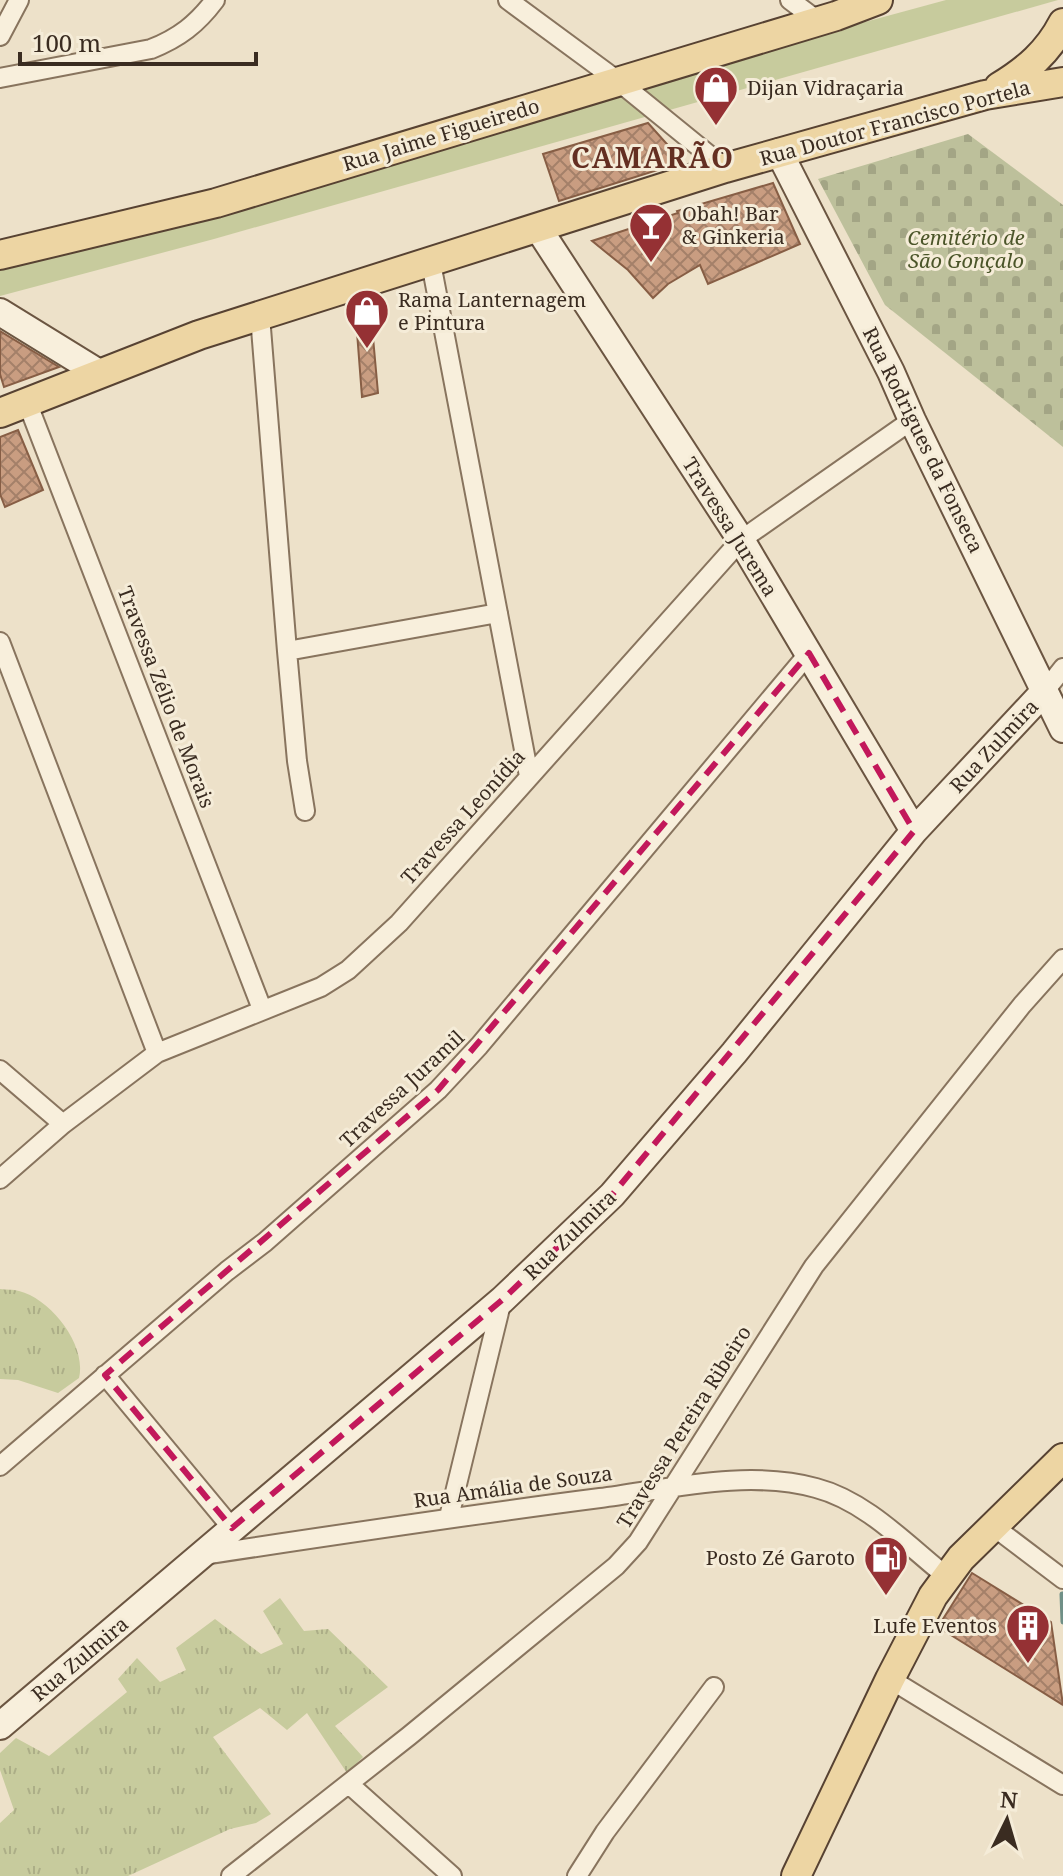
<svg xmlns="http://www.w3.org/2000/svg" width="1063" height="1876" font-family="'Noto Serif',serif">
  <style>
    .grass { fill: url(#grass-tufts) }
    .cemetery { fill: url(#cemetery-stones) }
    .park { fill: #c7cb9d }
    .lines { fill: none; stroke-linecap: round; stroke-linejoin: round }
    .stream { stroke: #709087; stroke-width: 5 }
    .building { fill: url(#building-cross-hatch); stroke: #875e45; stroke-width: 2 }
    .street-casing { stroke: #88745e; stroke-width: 22 }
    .secondary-casing { stroke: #6b5541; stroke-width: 30 }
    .primary-casing { stroke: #574232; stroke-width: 32 }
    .street { stroke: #f8efdc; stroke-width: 18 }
    .secondary { stroke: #f8efdc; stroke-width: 26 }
    .primary { stroke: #edd5a3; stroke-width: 28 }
    .marked { fill: none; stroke: #c2185b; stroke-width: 6; stroke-dasharray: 16 10; stroke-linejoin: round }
    .labels { text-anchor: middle; stroke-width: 6; stroke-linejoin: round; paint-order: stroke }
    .poi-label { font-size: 20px; fill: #3a2c21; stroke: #f5ecd8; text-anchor: start }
    .street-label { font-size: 20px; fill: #3a2c21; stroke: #f5ecd8 }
    .park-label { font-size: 20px; font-style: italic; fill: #4b5529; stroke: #f5ecd8 }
    .district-label { font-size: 28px; font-weight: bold; letter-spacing: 2px; fill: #642f22; stroke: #f5ecd8 }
  </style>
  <defs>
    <pattern id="grass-tufts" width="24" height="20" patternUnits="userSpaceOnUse" patternTransform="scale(2)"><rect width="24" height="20" fill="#c7cb9d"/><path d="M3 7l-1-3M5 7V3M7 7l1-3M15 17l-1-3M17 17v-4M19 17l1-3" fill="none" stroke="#acae87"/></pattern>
    <pattern id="cemetery-stones" width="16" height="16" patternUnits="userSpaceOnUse" patternTransform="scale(2)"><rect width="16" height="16" fill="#bdc09b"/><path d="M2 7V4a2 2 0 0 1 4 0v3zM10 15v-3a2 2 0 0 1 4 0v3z" fill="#a3a585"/></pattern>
    <pattern id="building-cross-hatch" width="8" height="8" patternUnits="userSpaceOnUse" patternTransform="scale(2)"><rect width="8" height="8" fill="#c99d81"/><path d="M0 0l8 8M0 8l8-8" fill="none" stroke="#a48069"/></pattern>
  </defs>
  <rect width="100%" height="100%" fill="#ede1c9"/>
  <path class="grass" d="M 0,1289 C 6,1290 13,1289 19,1291 C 51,1299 87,1345 79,1378 L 58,1393 L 18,1380 L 0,1379 Z
    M 280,1598 L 304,1631 L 328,1629 L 388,1687 L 335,1726 L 363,1757 L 347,1773 L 307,1713 L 287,1730 L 260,1708 L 213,1737 L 271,1814 L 256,1823 L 230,1829 L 128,1876 L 0,1876 L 0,1823 L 14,1810 L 0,1770 L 0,1753 L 16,1738 L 49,1756 L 127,1692 L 118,1679 L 137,1658 L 160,1682 L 186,1670 L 176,1648 L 215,1619 L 261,1654 L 283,1644 L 263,1611 Z"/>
  <path class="cemetery" d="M 968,134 L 1063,205 L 1063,447 L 885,305 L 818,179 Z"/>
  <path class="park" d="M 946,0 L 1058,0 L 214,239 L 0,296 L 0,257 Z"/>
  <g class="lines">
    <path class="stream" d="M 1062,1594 L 1063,1622"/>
  </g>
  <path class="building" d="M 648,123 L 683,162 L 559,201 L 543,154 Z
    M 773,183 L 800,244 L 708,284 L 700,265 L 668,284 L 653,298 L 628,270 L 592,241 L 678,213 L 677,211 Z
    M 370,304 L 378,393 L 362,397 L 355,306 Z
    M 0,331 L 59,367 L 4,387 L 0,374 Z
    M 18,430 L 43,490 L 5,507 L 0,494 L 0,437 Z
    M 972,1573 L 1051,1622 L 1063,1705 L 938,1627 Z"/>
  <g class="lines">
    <g class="street-casing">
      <path id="street" d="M 508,0 L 618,81 L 725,168
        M 790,0 L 818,21
        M 0,36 L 19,0
        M 0,78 L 151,49 C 179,38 197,24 215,0
        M 431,263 L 529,776
        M 260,316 L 287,651 L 297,761 L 305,811
        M 27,402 L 262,1009
        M 0,642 L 157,1053
        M 287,651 L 498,613
        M 1044,692 L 1063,668
        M 0,1070 L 63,1124
        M 0,1179 L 63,1124 L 157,1053 L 321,987 L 348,970 L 399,923 L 741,540 L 912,420
        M 105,1375 L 232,1528
        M 0,1466 L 227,1271 L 265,1242 L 438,1090 L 479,1046 L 809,653
        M 449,1517 L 502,1300
        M 993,1526 L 1063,1579
        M 203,1555 C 335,1535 467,1515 600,1498 C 669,1489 747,1469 816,1488 C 866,1501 907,1545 946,1576
        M 890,1679 L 1063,1785
        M 349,1784 L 452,1876
        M 231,1876 L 409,1736 L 616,1566 L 638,1542 L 814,1266 L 1022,1005 L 1063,959
        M 577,1876 L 605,1832 L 714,1687"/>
    </g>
    <g class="secondary-casing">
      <path id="secondary" d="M 779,152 L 891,372 L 912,420 L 1063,729
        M 538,228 L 741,540 L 914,831
        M 0,312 L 99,373
        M 0,1726 L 502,1300 L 612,1195 L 734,1053 L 914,831 L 1044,692"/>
    </g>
    <g class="primary-casing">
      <path id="primary" d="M 999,87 C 1027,70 1048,52 1063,23
        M 0,255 L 216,203 L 836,16 L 878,0
        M 0,413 L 199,335 L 725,168 L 985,95 L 1063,82
        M 796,1876 L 890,1679 L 933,1596 L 961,1558 L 1063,1458"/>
    </g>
    <use href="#street" class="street"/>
    <use href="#secondary" class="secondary"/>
    <use href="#primary" class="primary"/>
  </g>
  <path class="marked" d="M 809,653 L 914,831 L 612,1195 L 502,1300 L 232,1528 L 105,1375 L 438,1090 Z"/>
  <defs>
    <g id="shop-pin" transform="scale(2.3)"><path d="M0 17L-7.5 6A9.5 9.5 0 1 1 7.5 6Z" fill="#953134" stroke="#f5ecd8"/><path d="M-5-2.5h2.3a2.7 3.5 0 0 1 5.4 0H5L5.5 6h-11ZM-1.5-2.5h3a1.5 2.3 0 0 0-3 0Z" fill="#fff"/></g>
    <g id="bar-pin" transform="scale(2.3)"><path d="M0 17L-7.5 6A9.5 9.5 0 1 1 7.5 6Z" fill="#953134" stroke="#f5ecd8"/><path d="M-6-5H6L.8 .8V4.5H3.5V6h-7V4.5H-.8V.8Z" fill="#fff"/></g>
    <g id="fuel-pin" transform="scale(2.3)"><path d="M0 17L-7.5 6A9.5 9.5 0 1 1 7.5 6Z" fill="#953134" stroke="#f5ecd8"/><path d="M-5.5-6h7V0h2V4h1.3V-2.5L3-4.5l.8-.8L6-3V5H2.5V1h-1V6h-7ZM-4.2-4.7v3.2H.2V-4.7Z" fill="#fff"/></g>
    <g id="building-pin" transform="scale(2.3)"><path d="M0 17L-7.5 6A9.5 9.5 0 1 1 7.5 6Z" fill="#953134" stroke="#f5ecd8"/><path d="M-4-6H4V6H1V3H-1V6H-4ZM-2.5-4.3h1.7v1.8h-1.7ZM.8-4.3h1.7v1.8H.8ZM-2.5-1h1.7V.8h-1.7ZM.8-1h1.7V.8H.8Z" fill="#fff"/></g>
  </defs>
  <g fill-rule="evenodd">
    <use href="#shop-pin" x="716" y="88"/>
    <use href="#bar-pin" x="651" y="225"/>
    <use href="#shop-pin" x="367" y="311"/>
    <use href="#fuel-pin" x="886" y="1558"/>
    <use href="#building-pin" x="1028" y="1626"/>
  </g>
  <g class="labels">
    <g class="poi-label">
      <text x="747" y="95">Dijan Vidraçaria</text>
      <text x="682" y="221">Obah! Bar<tspan x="682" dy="23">&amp; Ginkeria</tspan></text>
      <text x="398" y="307">Rama Lanternagem<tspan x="398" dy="23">e Pintura</tspan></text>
      <text x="855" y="1565" text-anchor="end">Posto Zé Garoto</text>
      <text x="997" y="1633" text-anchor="end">Lufe Eventos</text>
    </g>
    <g class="street-label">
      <text transform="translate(895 123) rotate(-15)" y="7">Rua Doutor Francisco Portela</text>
      <text transform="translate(441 135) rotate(-17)" y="7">Rua Jaime Figueiredo</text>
      <text transform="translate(923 440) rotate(64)" y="7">Rua Rodrigues da Fonseca</text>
      <text transform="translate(730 527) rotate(58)" y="7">Travessa Jurema</text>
      <text transform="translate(166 697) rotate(69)" y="7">Travessa Zélio de Morais</text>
      <text transform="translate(994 746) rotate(-47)" y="7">Rua Zulmira</text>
      <text transform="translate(463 817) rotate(-48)" y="7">Travessa Leonídia</text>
      <text transform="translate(402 1089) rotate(-43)" y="7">Travessa Juramil</text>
      <text transform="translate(570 1235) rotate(-44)" y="7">Rua Zulmira</text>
      <text transform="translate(684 1427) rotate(-58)" y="7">Travessa Pereira Ribeiro</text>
      <text transform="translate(513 1487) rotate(-8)" y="7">Rua Amália de Souza</text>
      <text transform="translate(80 1659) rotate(-40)" y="7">Rua Zulmira</text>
    </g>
    <g class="park-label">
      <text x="966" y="245">Cemitério de<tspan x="966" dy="23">São Gonçalo</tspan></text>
    </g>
    <g class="district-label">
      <text x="653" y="168">CAMARÃO</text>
    </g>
  </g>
  <g transform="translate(1007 1820) rotate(5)" stroke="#f5ecd8" stroke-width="6" paint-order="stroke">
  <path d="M0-6L14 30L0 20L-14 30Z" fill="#3a2c21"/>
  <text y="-12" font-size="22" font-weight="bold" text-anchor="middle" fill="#3a2c21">N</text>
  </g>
  <path d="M20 52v12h236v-12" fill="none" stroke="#3a2c21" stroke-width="4"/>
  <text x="32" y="52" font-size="24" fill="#3a2c21" stroke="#f5ecd8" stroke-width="6" paint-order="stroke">100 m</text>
</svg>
